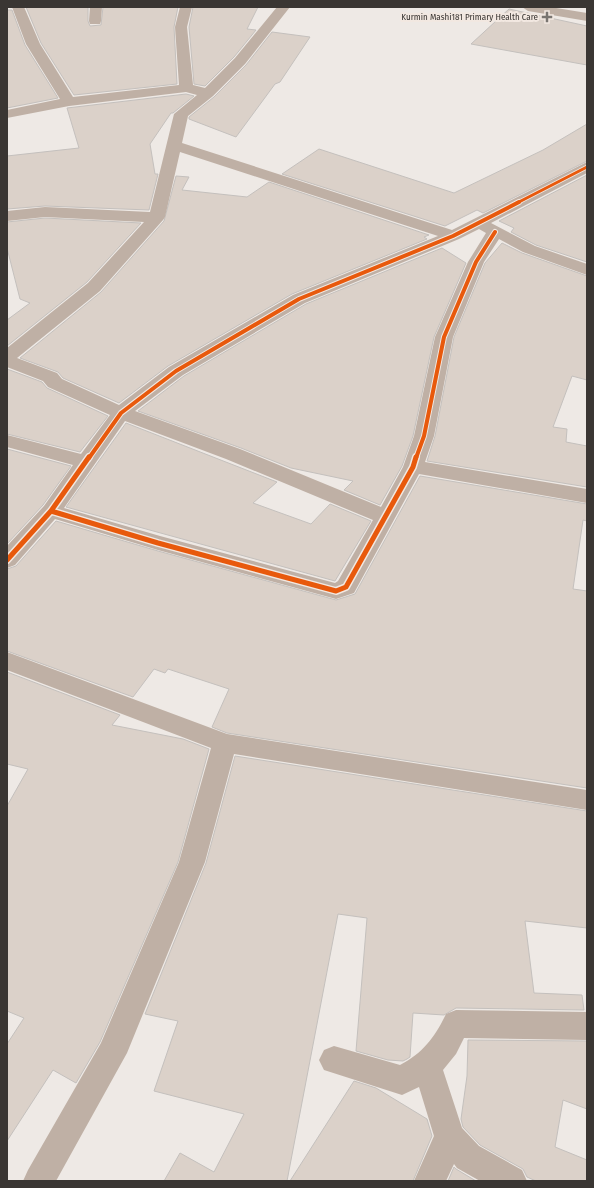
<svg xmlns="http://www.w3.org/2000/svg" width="594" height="1188" font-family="'Fira Sans Condensed',sans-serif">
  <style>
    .building { fill: #dbd1c9; stroke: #c4c0bd }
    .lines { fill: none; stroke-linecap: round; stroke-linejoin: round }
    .minor { fill: #bfb0a5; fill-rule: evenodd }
    .cycleway-far2-casing { stroke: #f2e8e1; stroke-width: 4.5 }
    .cycleway-far1-casing { stroke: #f2e8e1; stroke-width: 6 }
    .cycleway-casing { stroke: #f2e8e1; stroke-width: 8 }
    .cycleway-far2 { stroke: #e8590c; stroke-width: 3 }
    .cycleway-far1 { stroke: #e8590c; stroke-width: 4 }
    .cycleway { stroke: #e8590c; stroke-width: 5 }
    .poi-dot { fill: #797571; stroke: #f2e8e1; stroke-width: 1.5 }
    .labels { text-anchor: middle; stroke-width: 4; stroke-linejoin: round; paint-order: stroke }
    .far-poi-label { font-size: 9px; fill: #3a3633; stroke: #f2e8e1; text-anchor: end }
  </style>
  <rect width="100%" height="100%" fill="#eee9e5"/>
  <path class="building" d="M 26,7 L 88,7 L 88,21 L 90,26 L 101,25 L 103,7 L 178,7 L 174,27 L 177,84 L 74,95 L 41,43 Z
    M 193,7 L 258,7 L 247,29 L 256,30 L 234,57 L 205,86 L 194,84 L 189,27 Z
    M 509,9 L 587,26 L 587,65 L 471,44 Z
    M 7,10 L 12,10 L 25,45 L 58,98 L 7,108 Z
    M 272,32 L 310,37 L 280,82 L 275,84 L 236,137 L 189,119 L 189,117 L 214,97 L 246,65 Z
    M 186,94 L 194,96 L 173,113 L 171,113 L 150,144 L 155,174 L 158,174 L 149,210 L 45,206 L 7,209 L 7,156 L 79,148 L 67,108 Z
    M 587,124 L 587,161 L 483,213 L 477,210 L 445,226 L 282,174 L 319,149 L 454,193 L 543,150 Z
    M 587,175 L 587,262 L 536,245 L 511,232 L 514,228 L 499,221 Z
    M 176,176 L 189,177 L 182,190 L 247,197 L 269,182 L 429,235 L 424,237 L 427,239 L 292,294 L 168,366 L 119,403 L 63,378 L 58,372 L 20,358 L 101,292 L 164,221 Z
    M 45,218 L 141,223 L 87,282 L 7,346 L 7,320 L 30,303 L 20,299 L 7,248 L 7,222 Z
    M 502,243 L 522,253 L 587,276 L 587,380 L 572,376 L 553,427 L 567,429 L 566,442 L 587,446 L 587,487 L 427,461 L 435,436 L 454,337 L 485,263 Z
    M 442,248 L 466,263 L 434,337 L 413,436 L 402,466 L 380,505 L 344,490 L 353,481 L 291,468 L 241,448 L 138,411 L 184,376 L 306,304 Z
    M 7,369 L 42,382 L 47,388 L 108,416 L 80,452 L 7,434 Z
    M 126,423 L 277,482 L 253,503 L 311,524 L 330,504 L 371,521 L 335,581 L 66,507 Z
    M 7,449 L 71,466 L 43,505 L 7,544 Z
    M 420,476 L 587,504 L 587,521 L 583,520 L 573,589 L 587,591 L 587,788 L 227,733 L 212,727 L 229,689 L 168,669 L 165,673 L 154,669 L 133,697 L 7,651 L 7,569 L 16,566 L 56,521 L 158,551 L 336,600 L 355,594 Z
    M 7,672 L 120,715 L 112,725 L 183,739 L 209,749 L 178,862 L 100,1042 L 76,1083 L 53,1070 L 7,1141 L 7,1044 L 24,1018 L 7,1011 L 7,806 L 28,769 L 7,764 Z
    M 235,756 L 587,811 L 587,928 L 525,921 L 534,993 L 582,995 L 584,1010 L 456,1008 L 444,1015 L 413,1013 L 410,1057 L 407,1059 L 403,1061 L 388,1060 L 356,1051 L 367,918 L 338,914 L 287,1181 L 164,1181 L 180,1153 L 214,1172 L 244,1114 L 154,1091 L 178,1021 L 145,1014 L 206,863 Z
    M 468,1040 L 587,1041 L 587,1109 L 563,1100 L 555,1147 L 587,1160 L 587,1181 L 536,1181 L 527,1177 L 523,1169 L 480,1145 L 463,1127 L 461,1119 L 467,1076 Z
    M 354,1081 L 376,1088 L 427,1119 L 432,1136 L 413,1181 L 290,1181 Z
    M 454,1167 L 456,1169 L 476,1181 L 448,1181 Z"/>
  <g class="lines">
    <path class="minor" d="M 12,7 L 24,7 L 40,44 L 73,97 L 179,85 L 175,27 L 180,7 L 192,7 L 187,27 L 193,85 L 205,88 L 235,58 L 277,7 L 290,7 L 245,64 L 213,96 L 188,116 L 182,143 L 452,230 L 587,162 L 587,173 L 491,223 L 535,246 L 587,264 L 587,275 L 523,252 L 499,239 L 484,262 L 453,337 L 434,436 L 425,462 L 587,489 L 587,503 L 419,474 L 354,593 L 336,599 L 158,550 L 55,519 L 15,565 L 7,568 L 7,546 L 44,506 L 73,465 L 7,447 L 7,435 L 81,454 L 110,415 L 48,387 L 43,381 L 7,367 L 7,348 L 88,283 L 144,222 L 45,217 L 7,221 L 7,211 L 45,207 L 150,212 L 174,114 L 197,95 L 186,92 L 69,106 L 7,118 L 7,110 L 60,99 L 26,44 ZM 180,152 L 438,236 L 293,295 L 169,367 L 119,405 L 62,379 L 57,373 L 17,358 L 100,291 L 163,220 L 165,217 ZM 479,229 L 486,233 L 468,262 L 435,337 L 414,436 L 403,467 L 381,507 L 240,449 L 135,411 L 183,375 L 305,303 L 459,239 ZM 125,421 L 226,459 L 373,520 L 338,581 L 335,583 L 160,536 L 64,508 Z
      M 90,7 L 102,7 L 101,21 L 100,24 L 90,24 L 89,21 Z
      M 522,7 L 550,7 L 587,13 L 587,21 L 528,11 Z
      M 7,652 L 227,734 L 587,790 L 587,810 L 234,754 L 205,862 L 127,1053 L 56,1181 L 23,1181 L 28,1170 L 101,1043 L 179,862 L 211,748 L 7,670 Z
      M 456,1010 L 587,1012 L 587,1040 L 464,1038 L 456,1054 L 443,1070 L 462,1128 L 479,1146 L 522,1170 L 527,1181 L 480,1181 L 457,1168 L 454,1164 L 446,1181 L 414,1181 L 434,1136 L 419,1087 L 402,1095 L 324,1070 L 319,1060 L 324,1050 L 334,1046 L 400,1065 C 423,1053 435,1037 446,1014 Z"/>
    <g class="cycleway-far2-casing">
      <path id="cycleway-far2" d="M 517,203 L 587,167"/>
    </g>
    <g class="cycleway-far1-casing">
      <path id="cycleway-far1" d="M 89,458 L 121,413 L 176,371 L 299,299 L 453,236 L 519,202
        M 416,458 L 424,436 L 444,337 L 476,262 L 495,232"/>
    </g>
    <g class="cycleway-casing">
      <path id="cycleway" d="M 51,511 L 158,543 L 336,591 L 346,587 L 413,467 L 416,457
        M 7,560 L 51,511 L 89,457"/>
    </g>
    <use href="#cycleway-far2" class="cycleway-far2"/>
    <use href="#cycleway-far1" class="cycleway-far1"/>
    <use href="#cycleway" class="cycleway"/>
  </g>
  <path class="poi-dot" d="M545 11h4v4h4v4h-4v4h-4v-4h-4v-4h4z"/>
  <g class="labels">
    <g class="far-poi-label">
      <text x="538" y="20">Kurmin Mashi181 Primary Health Care</text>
    </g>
  </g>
  <rect width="594" height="1188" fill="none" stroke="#3a3633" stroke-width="16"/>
</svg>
